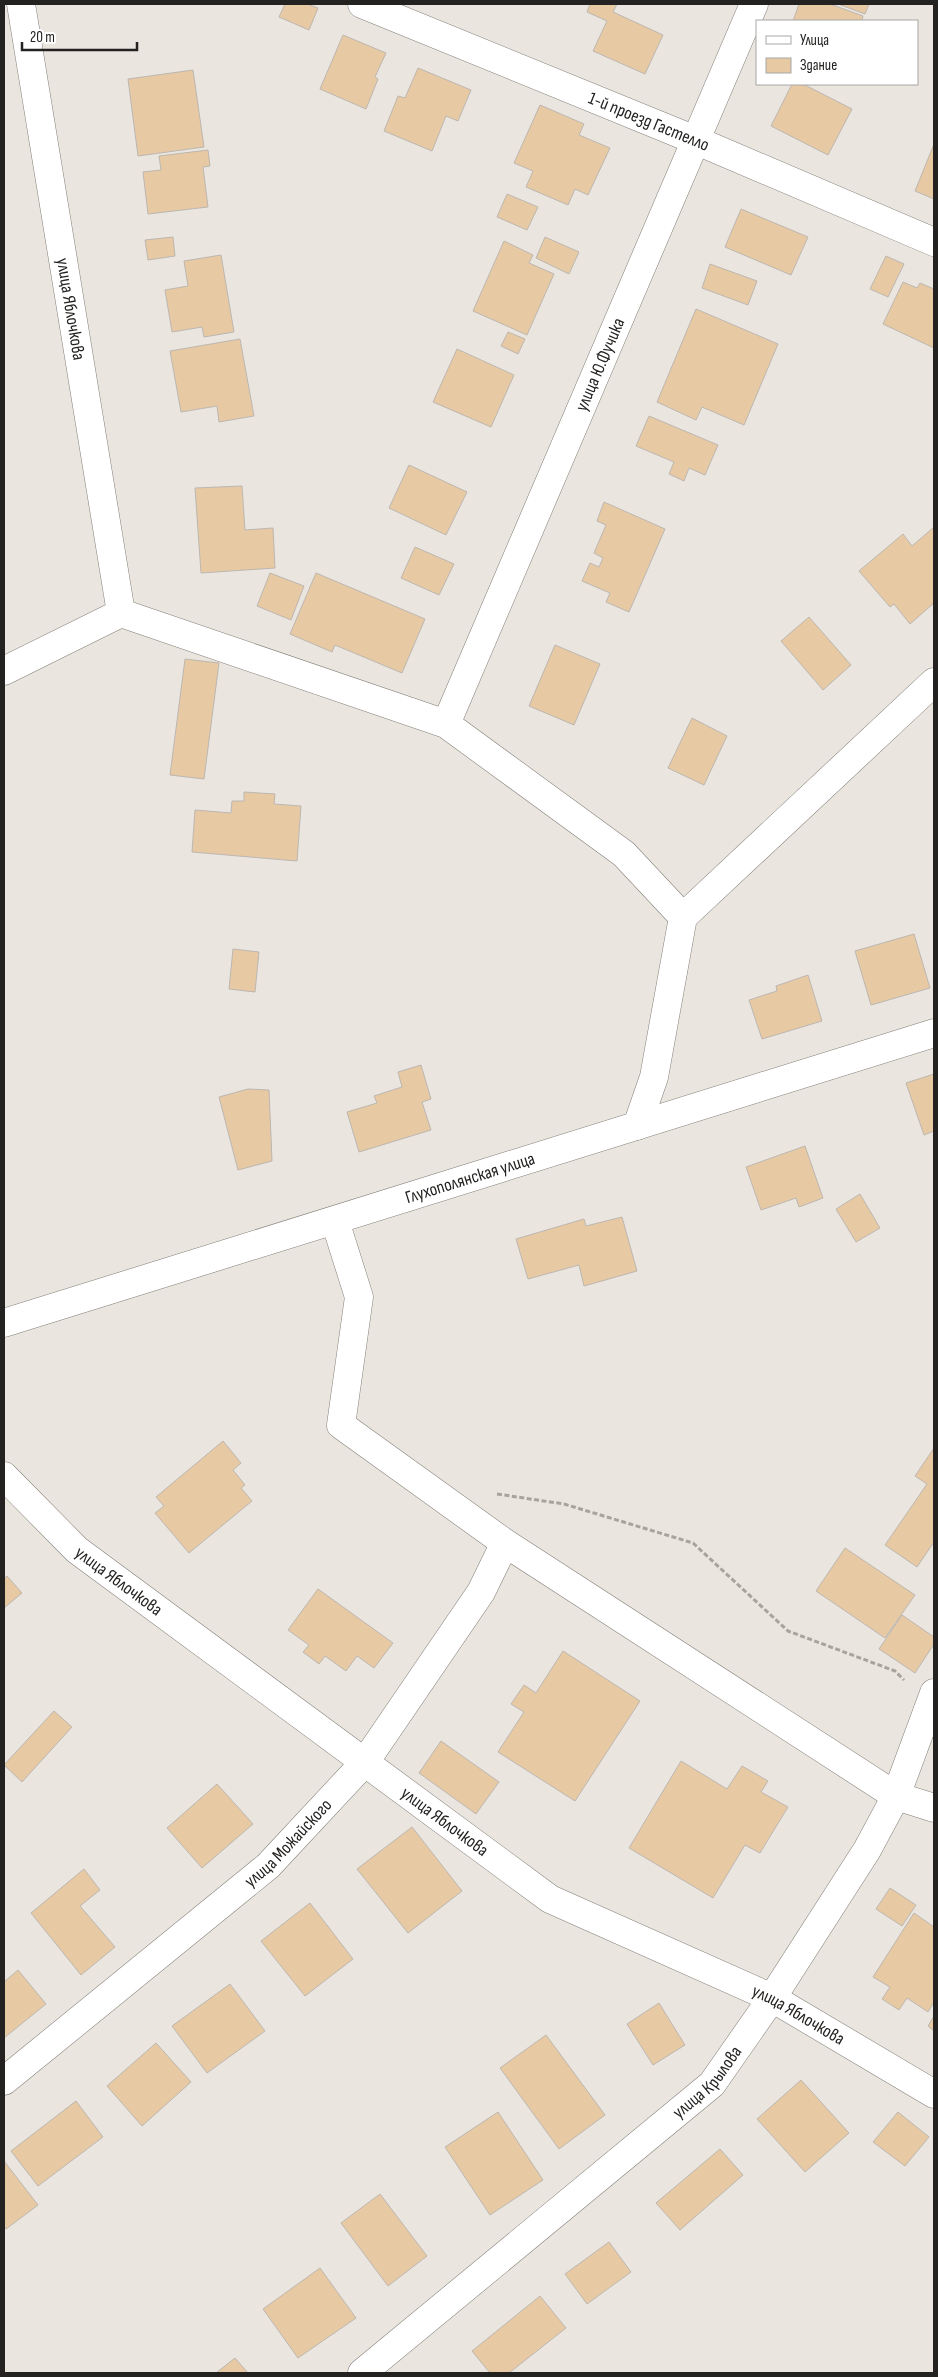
<svg xmlns="http://www.w3.org/2000/svg" width="938" height="2377" font-family="'Sofia Sans Condensed',sans-serif">
  <style>
    .building { fill: #e7c9a4; stroke: #bcb7b1 }
    .lines { fill: none; stroke-linecap: round; stroke-linejoin: round }
    .minor-casing { stroke: #837f79; stroke-width: 29 }
    .path { stroke: #a7a39d; stroke-width: 3; stroke-dasharray: 5 2.5; stroke-linecap: butt }
    .minor { stroke: #fff; stroke-width: 28 }
    .labels { text-anchor: middle; stroke-width: 5; stroke-linejoin: round; paint-order: stroke }
    .street-label { font-size: 18px; fill: #242220; stroke: #fff }
  </style>
  <rect width="100%" height="100%" fill="#eae5de"/>
  <path class="building" d="M 285,4 L 307,4 L 318,8 L 309,30 L 279,17 Z
    M 590,4 L 617,4 L 613,12 L 663,35 L 645,74 L 593,51 L 607,21 L 587,12 Z
    M 799,4 L 830,4 L 863,16 L 862,21 L 793,21 Z
    M 838,4 L 869,4 L 865,14 Z
    M 343,35 L 386,53 L 375,77 L 378,79 L 366,109 L 320,89 Z
    M 418,68 L 471,90 L 458,121 L 446,116 L 432,151 L 384,131 L 398,96 L 405,98 Z
    M 193,70 L 204,147 L 138,156 L 128,79 Z
    M 792,84 L 803,84 L 852,109 L 828,155 L 771,126 Z
    M 540,105 L 584,124 L 579,135 L 610,148 L 588,195 L 575,189 L 568,205 L 526,187 L 533,171 L 514,163 Z
    M 934,144 L 934,199 L 915,191 Z
    M 208,150 L 210,166 L 203,167 L 208,207 L 148,214 L 143,172 L 161,170 L 159,156 Z
    M 507,194 L 538,207 L 527,230 L 497,217 Z
    M 741,209 L 808,237 L 791,275 L 725,247 Z
    M 173,237 L 175,256 L 148,260 L 145,240 Z
    M 545,237 L 579,252 L 569,274 L 536,258 Z
    M 504,241 L 533,255 L 529,263 L 554,274 L 527,335 L 473,311 Z
    M 221,255 L 234,332 L 204,337 L 202,327 L 172,332 L 165,290 L 188,286 L 184,261 Z
    M 886,256 L 904,264 L 888,297 L 870,289 Z
    M 710,264 L 757,281 L 748,305 L 702,288 Z
    M 903,282 L 917,288 L 920,283 L 934,289 L 934,348 L 883,324 Z
    M 696,309 L 778,344 L 744,425 L 702,407 L 696,420 L 657,402 Z
    M 508,332 L 525,339 L 518,354 L 501,346 Z
    M 240,339 L 254,416 L 219,422 L 217,406 L 181,412 L 170,351 Z
    M 457,349 L 514,375 L 491,427 L 433,402 Z
    M 649,416 L 718,445 L 705,475 L 689,468 L 684,481 L 669,474 L 674,462 L 636,446 Z
    M 409,465 L 467,492 L 446,535 L 389,508 Z
    M 242,486 L 245,530 L 273,528 L 275,568 L 201,573 L 195,488 Z
    M 604,502 L 665,529 L 629,612 L 606,602 L 610,593 L 582,581 L 590,563 L 599,567 L 603,558 L 594,553 L 606,525 L 597,521 Z
    M 934,527 L 934,603 L 910,624 L 894,604 L 890,607 L 859,571 L 903,534 L 912,546 Z
    M 415,547 L 454,564 L 439,595 L 401,578 Z
    M 270,573 L 304,586 L 291,620 L 257,606 Z
    M 316,573 L 425,619 L 402,673 L 335,645 L 332,652 L 290,634 Z
    M 809,617 L 851,665 L 823,690 L 781,641 Z
    M 555,645 L 600,664 L 574,725 L 529,706 Z
    M 185,659 L 219,663 L 204,779 L 170,775 Z
    M 692,718 L 727,736 L 704,785 L 668,768 Z
    M 244,792 L 275,794 L 274,804 L 301,806 L 297,861 L 192,852 L 195,810 L 231,813 L 232,801 L 244,801 Z
    M 914,934 L 930,988 L 871,1005 L 855,951 Z
    M 233,949 L 259,952 L 255,992 L 229,989 Z
    M 808,975 L 822,1021 L 762,1039 L 749,1000 L 777,991 L 776,986 Z
    M 421,1065 L 431,1099 L 422,1102 L 431,1130 L 359,1152 L 347,1112 L 377,1103 L 374,1096 L 402,1087 L 398,1072 Z
    M 934,1074 L 934,1131 L 924,1135 L 906,1083 Z
    M 248,1089 L 269,1090 L 272,1161 L 238,1170 L 219,1097 Z
    M 805,1146 L 823,1198 L 799,1207 L 796,1198 L 761,1210 L 746,1167 Z
    M 860,1194 L 880,1228 L 856,1242 L 836,1209 Z
    M 622,1217 L 637,1271 L 584,1286 L 579,1265 L 528,1279 L 516,1239 L 584,1219 L 586,1226 Z
    M 223,1441 L 241,1463 L 233,1470 L 245,1485 L 241,1488 L 252,1501 L 189,1553 L 155,1513 L 164,1506 L 156,1497 Z
    M 934,1448 L 934,1542 L 917,1567 L 885,1545 L 927,1484 L 915,1476 Z
    M 845,1548 L 915,1595 L 885,1638 L 816,1591 Z
    M 7,1576 L 22,1593 L 4,1608 L 4,1579 Z
    M 318,1589 L 393,1643 L 374,1668 L 357,1656 L 346,1671 L 325,1656 L 319,1664 L 303,1652 L 309,1645 L 288,1630 Z
    M 902,1615 L 934,1637 L 934,1644 L 915,1673 L 879,1649 Z
    M 563,1651 L 640,1701 L 575,1801 L 498,1752 L 524,1712 L 511,1704 L 524,1685 L 536,1693 Z
    M 54,1711 L 72,1727 L 22,1782 L 4,1765 Z
    M 441,1741 L 499,1782 L 476,1814 L 419,1773 Z
    M 681,1761 L 727,1789 L 742,1766 L 768,1781 L 761,1792 L 788,1807 L 760,1853 L 745,1845 L 713,1898 L 629,1848 Z
    M 217,1784 L 253,1824 L 202,1868 L 167,1828 Z
    M 412,1827 L 462,1891 L 408,1933 L 357,1869 Z
    M 84,1869 L 100,1890 L 80,1906 L 115,1947 L 81,1975 L 31,1913 Z
    M 890,1888 L 916,1905 L 902,1926 L 876,1909 Z
    M 310,1903 L 353,1959 L 305,1996 L 261,1941 Z
    M 914,1913 L 934,1927 L 934,2002 L 928,2012 L 907,1998 L 899,2010 L 882,1999 L 890,1987 L 873,1977 Z
    M 18,1970 L 46,2004 L 4,2038 L 4,1982 Z
    M 230,1984 L 265,2031 L 207,2073 L 172,2026 Z
    M 659,2003 L 685,2045 L 653,2065 L 627,2024 Z
    M 934,2016 L 934,2031 L 928,2026 Z
    M 546,2035 L 605,2115 L 559,2149 L 500,2068 Z
    M 156,2043 L 191,2082 L 142,2126 L 107,2086 Z
    M 801,2080 L 849,2133 L 805,2172 L 757,2119 Z
    M 76,2101 L 103,2137 L 38,2186 L 11,2151 Z
    M 498,2112 L 543,2180 L 490,2215 L 445,2147 Z
    M 898,2112 L 929,2137 L 905,2166 L 873,2142 Z
    M 720,2149 L 743,2175 L 680,2230 L 656,2203 Z
    M 4,2161 L 38,2205 L 6,2229 L 4,2226 Z
    M 380,2194 L 427,2256 L 388,2286 L 341,2223 Z
    M 609,2242 L 631,2272 L 587,2304 L 565,2274 Z
    M 320,2268 L 356,2318 L 298,2358 L 263,2309 Z
    M 540,2296 L 566,2328 L 509,2373 L 490,2373 L 472,2351 Z
    M 235,2358 L 248,2373 L 216,2373 Z"/>
  <g class="lines">
    <g class="minor-casing">
      <g id="minor">
        <path id="s1" d="M 21,4 L 121,613"/>
        <path id="s2" d="M 362,4 L 695,140 L 934,242"/>
        <path d="M 4,671 L 121,613 L 446,724 L 624,854 L 683,917"/>
        <path id="s3" d="M 446,724 L 754,4"/>
        <path d="M 637,1126 L 654,1077 L 683,917 L 934,682"/>
        <path d="M 335,1221 L 359,1297 L 341,1425 L 505,1543 L 896,1796 L 934,1808"/>
        <path id="s4" d="M 4,1323 L 934,1033"/>
        <path id="s5" d="M 4,1476 L 77,1550 L 550,1899 L 772,1998 L 934,2094"/>
        <path id="s6" d="M 4,2081 L 268,1866 L 365,1762 L 481,1592 L 505,1543"/>
        <path id="s7" d="M 362,2373 L 712,2084 L 772,1998 L 867,1850 L 896,1796 L 934,1693"/>
      </g>
    </g>
    <path class="path" d="M 497,1494 L 564,1504 L 693,1543 L 788,1631 L 895,1671 L 904,1680"/>
    <use href="#minor" class="minor"/>
  </g>
  <g class="labels">
    <g class="street-label">
      <text dy="6" stroke="none"><textPath href="#s2" startOffset="310">1-й проезд Гастелло</textPath></text>
      <text dy="6" stroke="none"><textPath href="#s1" startOffset="309">улица Яблочкова</textPath></text>
      <text dy="6" stroke="none"><textPath href="#s3" startOffset="391">улица Ю.Фучика</textPath></text>
      <text dy="6" stroke="none"><textPath href="#s4" startOffset="488">Глухополянская улица</textPath></text>
      <text dy="6" stroke="none"><textPath href="#s5" startOffset="156">улица Яблочкова</textPath></text>
      <text dy="6" stroke="none"><textPath href="#s5" startOffset="561">улица Яблочкова</textPath></text>
      <text dy="6" stroke="none"><textPath href="#s6" startOffset="371">улица Можайского</textPath></text>
      <text dy="6" stroke="none"><textPath href="#s5" startOffset="966">улица Яблочкова</textPath></text>
      <text dy="6" stroke="none"><textPath href="#s7" startOffset="452">улица Крылова</textPath></text>
    </g>
  </g>
  <rect width="938" height="2377" fill="none" stroke="#242220" stroke-width="10"/>
  <rect x="756" y="20" width="162" height="65" fill="#ffffff" stroke="#a7a7a6"/>
  <rect x="766" y="36" width="25" height="8" fill="#ffffff" stroke="#a7a7a6"/>
  <text x="800" y="45" font-size="15" fill="#242220">Улица</text>
  <rect x="766" y="58" width="25" height="15" fill="#e7c9a4" stroke="#a7a7a6"/>
  <text x="800" y="70" font-size="15" fill="#242220">Здание</text>
  <path d="M22 42v8h115v-8" fill="none" stroke="#242220" stroke-width="2.5"/>
  <text x="30" y="42" font-size="15" fill="#242220" stroke="#ffffff" stroke-width="4" paint-order="stroke">20 m</text>
</svg>
